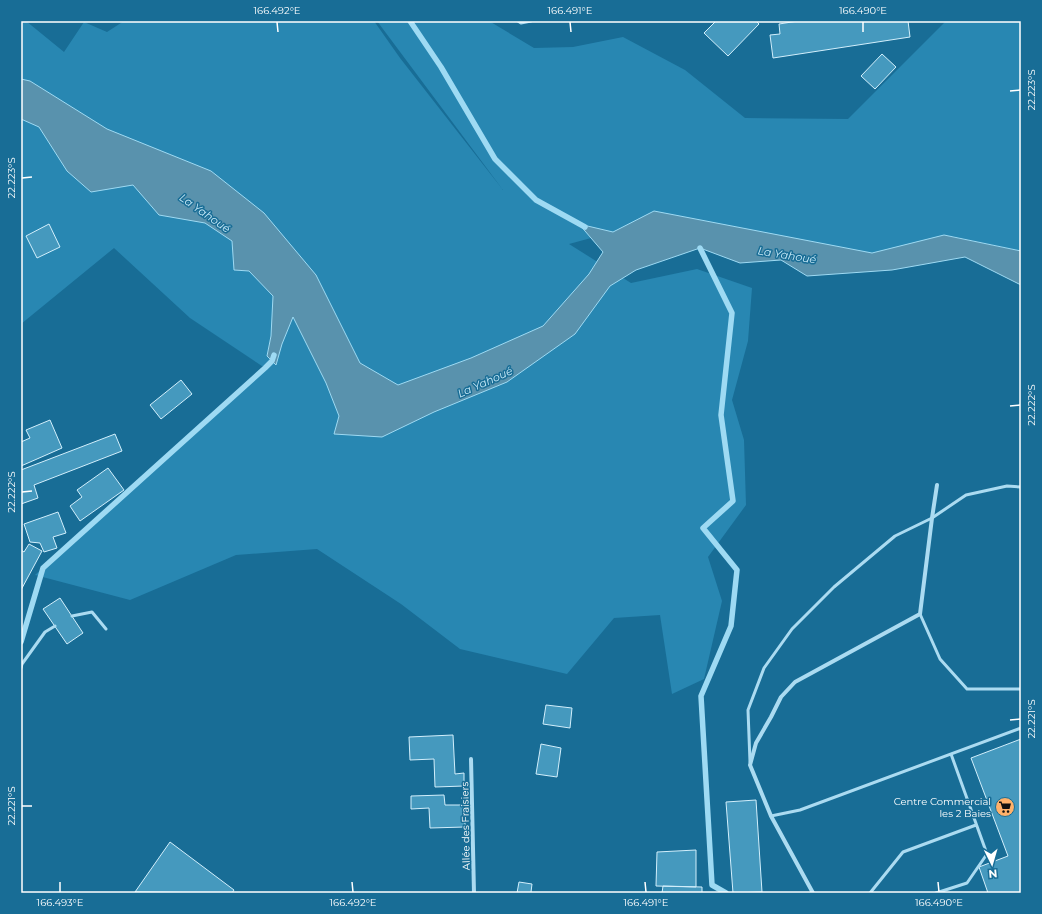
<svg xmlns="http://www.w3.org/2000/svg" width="1042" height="914" font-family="Montserrat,sans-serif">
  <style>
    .green { fill: #2887b2 }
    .water { fill: #5992ad; stroke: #9edaf3 }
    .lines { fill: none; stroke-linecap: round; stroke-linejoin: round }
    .stream { stroke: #9edaf3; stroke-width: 5.5 }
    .building { fill: #4599be; stroke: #d2effc }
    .lane { stroke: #abdbf1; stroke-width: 3 }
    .street { stroke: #abdbf1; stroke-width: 4 }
    .ticks { fill: none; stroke: #fff; stroke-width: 1.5 }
    .labels { text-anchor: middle; stroke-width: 3; stroke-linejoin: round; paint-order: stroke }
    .poi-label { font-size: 10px; fill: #fff; stroke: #186d96; text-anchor: end }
    .street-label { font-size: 10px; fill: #fff; stroke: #186d96 }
    .water-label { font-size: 11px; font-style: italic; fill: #c9ebf9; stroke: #186d96 }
    .neatline { fill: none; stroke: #fff; stroke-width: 1.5 }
    .ticks-label { font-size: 10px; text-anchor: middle; fill: #fff }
  </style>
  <rect width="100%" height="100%" fill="#186d96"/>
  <path class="green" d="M 21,21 L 26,21 L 64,52 L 84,22 L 107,32 L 124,21 L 374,21 L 400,58 L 503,190 L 377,21 L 489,21 L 534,48 L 573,47 L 623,37 L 685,70 L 745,118 L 848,119 L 946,21 L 1021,21 L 1021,251 L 951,236 L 872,253 L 613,232 L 569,244 L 631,283 L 697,269 L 752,288 L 748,341 L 732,400 L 744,440 L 746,505 L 708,557 L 722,601 L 704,679 L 672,694 L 660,615 L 614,618 L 567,674 L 460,649 L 401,604 L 317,549 L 236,555 L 130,600 L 35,575 L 265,368 L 190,318 L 114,248 L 21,324 Z"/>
  <path class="water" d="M 21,79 L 30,81 L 107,129 L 211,171 L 264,213 L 316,275 L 360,363 L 398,385 L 471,358 L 543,326 L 589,274 L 603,252 L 579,224 L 613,232 L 654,211 L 872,253 L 944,235 L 1021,251 L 1021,285 L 965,257 L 892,270 L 807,276 L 781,260 L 740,263 L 700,248 L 636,270 L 610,286 L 575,334 L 507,382 L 434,412 L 382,437 L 334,434 L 339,416 L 326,383 L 293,317 L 282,344 L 276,365 L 267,356 L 271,336 L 273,296 L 249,271 L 234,270 L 232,241 L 205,223 L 159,215 L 133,185 L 91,192 L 67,171 L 39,127 L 21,119 Z"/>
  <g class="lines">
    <path class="stream" d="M 410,21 L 441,67 L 495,159 L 536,200 L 585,227
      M 700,248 L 732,313 L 721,415 L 733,501 L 703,528 L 737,570 L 731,626 L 701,696 L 712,885 L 726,893
      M 21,642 L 43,568 L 265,368 L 272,361 L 274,355"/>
  </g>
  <path class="building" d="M 716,21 L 756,21 L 759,24 L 728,56 L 704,33 Z
    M 798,21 L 908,21 L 910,37 L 773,58 L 770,35 L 780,34 L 779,24 Z
    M 882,54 L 896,67 L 875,89 L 861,76 Z
    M 49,224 L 60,247 L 37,258 L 26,236 Z
    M 181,380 L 192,394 L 161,419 L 150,405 Z
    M 50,420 L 62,448 L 21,466 L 21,442 L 30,438 L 26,430 Z
    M 115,434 L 122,451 L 34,485 L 38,498 L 21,504 L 21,470 Z
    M 108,468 L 124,490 L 80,521 L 70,506 L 82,497 L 77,490 Z
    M 58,512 L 66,533 L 53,537 L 57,548 L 44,552 L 40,543 L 30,542 L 24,524 Z
    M 29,544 L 42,551 L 21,590 L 21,550 L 24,552 Z
    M 60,598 L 83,633 L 67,644 L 43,609 Z
    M 546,705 L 572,708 L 570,728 L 543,724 Z
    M 453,735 L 455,774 L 464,773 L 464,786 L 435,787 L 434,759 L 410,760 L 409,737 Z
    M 1021,739 L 1021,893 L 988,893 L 979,867 L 1008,856 L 971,758 Z
    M 541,744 L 561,748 L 557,777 L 536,774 Z
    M 444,795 L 445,805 L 465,805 L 465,827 L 430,828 L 429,808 L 411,809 L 411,796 Z
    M 756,800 L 762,892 L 733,893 L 726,802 Z
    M 170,842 L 234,890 L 232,893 L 135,892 Z
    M 696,850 L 696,887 L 656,886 L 657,852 Z
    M 519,882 L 532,884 L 531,892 L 533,893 L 517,893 Z
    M 663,886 L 702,887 L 702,893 L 662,893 Z"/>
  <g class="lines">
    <path class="lane" d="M 518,21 L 521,23 L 531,21
      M 920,614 L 940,659 L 967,689 L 1021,689
      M 72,616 L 92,612 L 106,629
      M 21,668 L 22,664 L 45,632 L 55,626
      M 750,762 L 748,710 L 764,668 L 792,629 L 834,587 L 895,536 L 932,518 L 966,495 L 1007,486 L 1021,487
      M 771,816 L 800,810 L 1021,728
      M 870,893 L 903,852 L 976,825
      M 936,893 L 967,883 L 987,854 L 951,754"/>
    <path class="street" d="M 471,759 L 474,893
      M 813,893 L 771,816 L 750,765 L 756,743 L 771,717 L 781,697 L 795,682 L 920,614 L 932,518 L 937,485"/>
  </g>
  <path class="ticks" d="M 277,22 L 278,32M 570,22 L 571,32M 863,22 L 863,32M 1010,91 L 1020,90M 22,178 L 32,177M 1010,406 L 1020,405M 22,492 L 32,491M 1010,720 L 1020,719M 22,806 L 32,806M 60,882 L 60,892M 352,882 L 353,892M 645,882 L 646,892M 938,882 L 939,892"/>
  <defs>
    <g id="supermarket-disc" transform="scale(1)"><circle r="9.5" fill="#ffb16a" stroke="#186d96"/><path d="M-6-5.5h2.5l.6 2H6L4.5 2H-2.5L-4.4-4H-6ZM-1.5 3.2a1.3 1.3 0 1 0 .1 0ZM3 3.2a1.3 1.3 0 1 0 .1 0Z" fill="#111"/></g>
  </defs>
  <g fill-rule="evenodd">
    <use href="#supermarket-disc" x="1005" y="807"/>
  </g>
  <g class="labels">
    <g class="poi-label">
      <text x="991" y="805">Centre Commercial<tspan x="991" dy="12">les 2 Baies</tspan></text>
    </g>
    <g class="street-label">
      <text transform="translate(465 826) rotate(-91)" y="4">Allée des Fraisiers</text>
    </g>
    <g class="water-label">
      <text transform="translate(205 213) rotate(35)" y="4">La Yahoué</text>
      <text transform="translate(787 255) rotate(9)" y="4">La Yahoué</text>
      <text transform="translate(485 382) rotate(-24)" y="4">La Yahoué</text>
    </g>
  </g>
  <rect width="1042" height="914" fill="none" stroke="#186d96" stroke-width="44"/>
  <g transform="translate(992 864) rotate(175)" stroke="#186d96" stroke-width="3" paint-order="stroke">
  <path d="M0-3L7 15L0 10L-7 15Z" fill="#ffffff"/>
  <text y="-6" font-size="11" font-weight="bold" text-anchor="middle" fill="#ffffff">N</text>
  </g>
  <rect x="22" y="22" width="998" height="870" class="neatline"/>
  <g class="ticks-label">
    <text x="277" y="14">166.492°E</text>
    <text x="570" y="14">166.491°E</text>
    <text x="863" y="14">166.490°E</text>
    <text transform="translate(1031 90) rotate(-90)" y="4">22.223°S</text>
    <text transform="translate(11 178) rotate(-90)" y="4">22.223°S</text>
    <text transform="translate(1031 405) rotate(-90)" y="4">22.222°S</text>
    <text transform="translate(11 492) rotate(-90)" y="4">22.222°S</text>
    <text transform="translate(1031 719) rotate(-90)" y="4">22.221°S</text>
    <text transform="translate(11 806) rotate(-90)" y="4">22.221°S</text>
    <text x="60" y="906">166.493°E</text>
    <text x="353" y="906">166.492°E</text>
    <text x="646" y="906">166.491°E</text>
    <text x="939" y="906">166.490°E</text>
  </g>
</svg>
